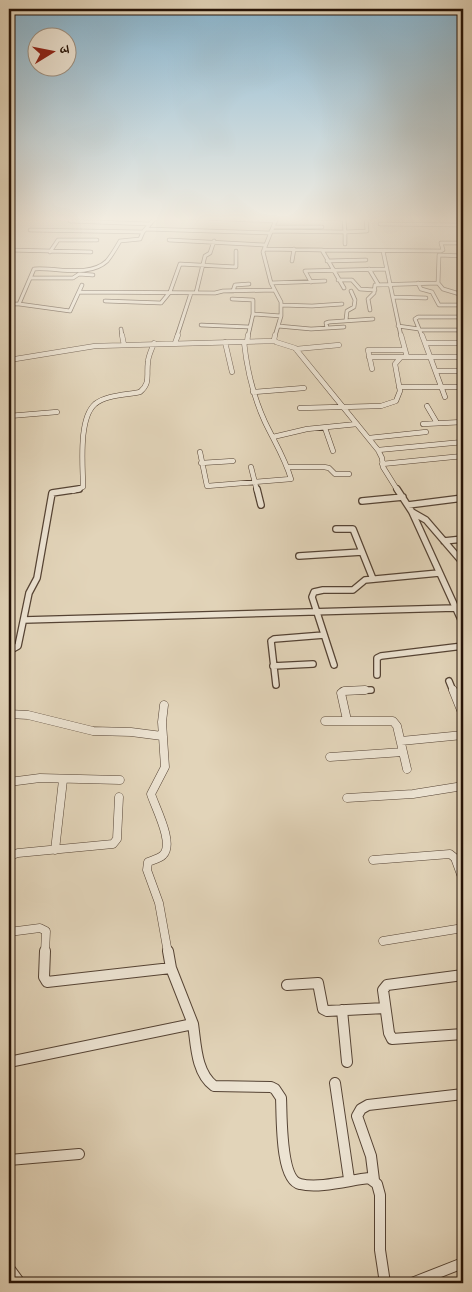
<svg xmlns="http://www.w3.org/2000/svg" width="472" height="1292" font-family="'EB Garamond','Noto Serif Devanagari',serif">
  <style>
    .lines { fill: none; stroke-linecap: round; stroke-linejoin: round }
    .minor-far4-casing { stroke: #554334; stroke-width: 4.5 }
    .minor-far3-casing { stroke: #554334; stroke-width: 5.5 }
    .minor-far2-casing { stroke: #554334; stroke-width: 8 }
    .minor-far1-casing { stroke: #554334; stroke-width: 9 }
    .minor-casing { stroke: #554334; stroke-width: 12 }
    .minor-far4 { stroke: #ece3d2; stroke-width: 3 }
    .minor-far3 { stroke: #ece3d2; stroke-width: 4.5 }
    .minor-far2 { stroke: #ece3d2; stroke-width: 5.5 }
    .minor-far1 { stroke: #ece3d2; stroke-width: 8 }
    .minor { stroke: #ece3d2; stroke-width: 10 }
  </style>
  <rect width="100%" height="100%" fill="#e2d4b9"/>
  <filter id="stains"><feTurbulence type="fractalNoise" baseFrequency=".004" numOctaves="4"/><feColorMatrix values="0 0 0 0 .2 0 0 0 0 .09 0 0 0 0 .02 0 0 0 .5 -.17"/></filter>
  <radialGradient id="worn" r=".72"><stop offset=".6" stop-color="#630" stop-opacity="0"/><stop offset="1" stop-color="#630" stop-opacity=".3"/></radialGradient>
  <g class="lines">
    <g class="minor-far4-casing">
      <path id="minor-far4" d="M 178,217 L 276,221
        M 456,217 L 463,231
        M 402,218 L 428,218
        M 70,221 L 150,224
        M 380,224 L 463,225
        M 273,227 L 322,227
        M 146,229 L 270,233
        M 30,230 L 143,232
        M 271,231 L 345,232 L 344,219 L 303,218
        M 169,240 L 265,245
        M 345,244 L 345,232 L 367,231 L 366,217
        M 264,249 L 322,250 L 344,288
        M 9,250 L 91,252
        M 322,250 L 441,251 L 443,250 L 441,243 L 463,243
        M 383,251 L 401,336
        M 50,252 L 58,240 L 97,240
        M 292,261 L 294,249
        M 327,261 L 366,260
        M 369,269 L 378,284
        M 30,278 L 73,278 L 79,274 L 93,275
        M 338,280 L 352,280 L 360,289 L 375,290
        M 311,282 L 305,271 L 387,269
        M 271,283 L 325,281
        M 418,283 L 421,289 L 432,292 L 439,305 L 463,305
        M 438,283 L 443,289 L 463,295
        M 233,291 L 235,285 L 249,284
        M 79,292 L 215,293 L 223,291 L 274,290
        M 196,293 L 205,256 L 210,253 L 214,241
        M 393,297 L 426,298
        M 232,299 L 253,300 L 253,314 L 248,336
        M 105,301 L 161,303 L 170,292 L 180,264 L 236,267 L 236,251
        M 9,304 L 19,304 L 34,269 C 56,267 89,278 107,261 C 112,255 116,248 120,241 L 140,239 L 143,232 L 156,217
        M 19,304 L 70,311 L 82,285
        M 281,305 L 312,306 L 342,304
        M 370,310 L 368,299 L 374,293 L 375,285 L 438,283 L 439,255 L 463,256
        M 253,314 L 281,316
        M 346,320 L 347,311 L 354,307 L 355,300 L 351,291
        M 201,325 L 249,327
        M 278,326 L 311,329 L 344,327
        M 398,326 L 419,329
        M 327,328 L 326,323 L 329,322 L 373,319
        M 121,329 L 122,336
        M 420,330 L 463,330
        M 177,336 L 191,293
        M 275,336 L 281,316 L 281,302 L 271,283 L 263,252 L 277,217
        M 422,336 L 415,319 L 418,317 L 463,317"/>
    </g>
    <g class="minor-far3-casing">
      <path id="minor-far3" d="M 122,335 L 124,345
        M 275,335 L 274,340 L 276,342 L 295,348 L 378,450 L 382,458 L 383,467 L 398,491
        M 401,335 L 407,357
        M 422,335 L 445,397
        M 225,342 L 232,372
        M 247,342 L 248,335
        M 175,343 L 178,335
        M 426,343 L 463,343
        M 296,349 L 339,345
        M 369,357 L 463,357
        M 9,360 L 95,346 L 275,341
        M 372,369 L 368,350 L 405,350
        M 436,371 L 463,371
        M 399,387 L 463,387
        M 253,392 L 304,388
        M 427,406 L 437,423
        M 300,408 L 381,406 L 396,401 L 400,391 L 395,364 L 401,357
        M 9,416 L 57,412
        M 423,424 L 463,422
        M 325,428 L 333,451
        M 273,437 L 307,429 L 357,424
        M 369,438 L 426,432
        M 378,450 L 463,442
        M 200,452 L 207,486 L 291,479 C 285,458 274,441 265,422 C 253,396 247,370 244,342
        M 201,463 L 233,461
        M 382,464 L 463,456
        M 251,467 L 257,491
        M 287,467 L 324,467 L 329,468 L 335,474 L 349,474
        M 73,491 L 83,487 C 83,466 78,419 95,404 C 106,395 126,395 140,392 C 151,383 146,375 148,362 C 148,356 152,349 154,343"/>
    </g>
    <g class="minor-far2-casing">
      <path id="minor-far2" d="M 257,489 L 261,505
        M 397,489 L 412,512 L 463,624
        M 362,501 L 403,497
        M 408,505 L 463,498
        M 412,512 L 426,520 L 463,563
        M 336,529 L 353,529 L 373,579
        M 444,541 L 463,539
        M 299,556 L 362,552
        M 24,620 L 455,608
        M 9,651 L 18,646 L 29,593 L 37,578 L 52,493 L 79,489
        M 334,665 L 312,597 L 314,592 L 323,590 L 353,590 L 365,580 L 439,573
        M 273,666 L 313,664
        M 377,675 L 377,658 L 381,656 L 463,646
        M 449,681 L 453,691
        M 276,685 L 271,641 L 274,639 L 324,635
        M 343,691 L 371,690"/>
    </g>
    <g class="minor-far1-casing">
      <path id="minor-far1" d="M 453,690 L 463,715
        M 164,705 L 162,722 L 165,767 L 151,794 C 155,807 175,844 163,855 C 159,859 152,860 148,862 L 147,870 L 159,903 L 168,953
        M 9,714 L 28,715 L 93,731 L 131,732 L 162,736
        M 347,720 L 341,693 L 344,691 L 365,690
        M 325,721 L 393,721 L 397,726 L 407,769
        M 401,741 L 463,735
        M 330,757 L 403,752
        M 9,782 L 40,778 L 120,780
        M 347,798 L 413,794 L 463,786
        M 55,850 L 63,780
        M 9,856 L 18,853 L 113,844 L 117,839 L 119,797
        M 373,860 L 450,854 L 455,858 L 463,880
        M 9,932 L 40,928 L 46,931 L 45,953
        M 383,941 L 463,928"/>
    </g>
    <g class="minor-casing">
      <path id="minor" d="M 45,951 L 44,977 L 47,982 L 171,968
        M 168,951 L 171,968 L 193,1024
        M 463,975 L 387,985 L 383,990 L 389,1033 L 392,1039 L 463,1034
        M 287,985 L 318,983 L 323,1009 L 327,1011 L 385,1008
        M 342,1010 L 347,1062
        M 9,1062 L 193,1024 C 196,1044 196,1073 214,1086 L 271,1087 L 275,1089 L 281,1098 C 282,1116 280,1180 300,1184 C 319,1189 350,1180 369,1178 L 377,1184 L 380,1195 L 380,1250 L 385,1283
        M 335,1083 L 349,1179
        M 9,1160 L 79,1154
        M 374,1180 L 371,1156 L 357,1116 L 361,1109 L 368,1105 L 463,1094
        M 9,1268 L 20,1283
        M 412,1283 L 463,1263"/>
    </g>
    <use href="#minor-far4" class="minor-far4"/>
    <use href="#minor-far3" class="minor-far3"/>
    <use href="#minor-far2" class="minor-far2"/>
    <use href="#minor-far1" class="minor-far1"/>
    <use href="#minor" class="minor"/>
  </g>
  <linearGradient id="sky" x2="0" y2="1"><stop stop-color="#87b6d2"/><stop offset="0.55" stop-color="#f2ece0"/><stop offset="1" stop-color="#f2ece0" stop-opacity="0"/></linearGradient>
  <rect width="472" height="398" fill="url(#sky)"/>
  <rect width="472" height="1292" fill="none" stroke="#e2d4b9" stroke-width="30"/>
  <rect x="10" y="10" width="452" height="1272" fill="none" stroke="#261307" stroke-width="2.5"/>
  <rect x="15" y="15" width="442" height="1262" fill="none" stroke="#261307"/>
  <g transform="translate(52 52) rotate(80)"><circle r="24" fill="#ece3d2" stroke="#9d9081"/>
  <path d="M0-4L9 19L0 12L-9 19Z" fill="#8f2418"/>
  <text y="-8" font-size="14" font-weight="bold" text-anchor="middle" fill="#261307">उ</text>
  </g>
  <rect width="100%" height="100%" filter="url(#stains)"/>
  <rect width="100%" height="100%" fill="url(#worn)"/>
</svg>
